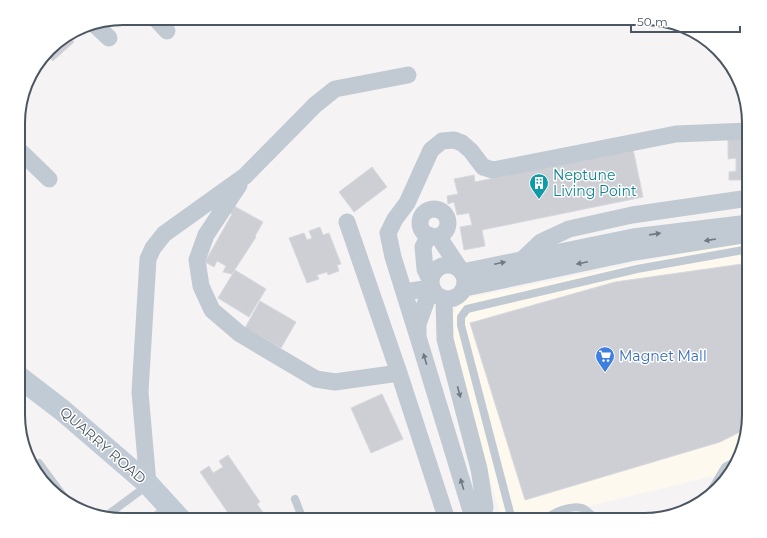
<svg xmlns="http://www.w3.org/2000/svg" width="767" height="538" font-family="Montserrat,sans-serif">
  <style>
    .commercial { fill: #fdf9ef }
    .building { fill: #cdcfd5; stroke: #d7d9de }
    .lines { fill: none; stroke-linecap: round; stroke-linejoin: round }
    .lane { stroke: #c1cad2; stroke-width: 8 }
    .street { stroke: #c1cad2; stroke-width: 17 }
    .secondary { stroke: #c1cbd6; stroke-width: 22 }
    .oneway { fill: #6e7983 }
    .labels { text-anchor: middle; stroke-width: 3; stroke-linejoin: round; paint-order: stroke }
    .culture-label { font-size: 14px; fill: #0d838f; stroke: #fff; text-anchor: start }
    .shop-label { font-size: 14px; fill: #366cbe; stroke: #fff; text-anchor: start }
    .street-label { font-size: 14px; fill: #4a5661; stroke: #fff }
    .rim { fill: none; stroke: #4a5661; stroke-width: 2 }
  </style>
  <rect width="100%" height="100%" fill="#f5f3f3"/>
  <path class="commercial" d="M 749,240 L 749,422 L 730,472 L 531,520 L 502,520 L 446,323 L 463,299 Z"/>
  <path class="building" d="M 68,35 L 74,42 L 53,61 L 46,53 L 54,44 Z
    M 749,138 L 749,180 L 729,180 L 729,172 L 736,171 L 736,158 L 728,159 L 728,139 Z
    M 633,149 L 643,197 L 482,230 L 485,246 L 464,250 L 460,227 L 472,225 L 469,213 L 457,215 L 454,202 L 448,204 L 447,196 L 458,194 L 454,179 L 474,175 L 475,182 Z
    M 372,167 L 387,187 L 354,212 L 339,192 Z
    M 234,206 L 263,222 L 255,236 L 256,237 L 232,274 L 223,272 L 226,266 L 217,261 L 214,267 L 205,262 L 232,214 L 230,213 Z
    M 320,227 L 323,235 L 329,233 L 341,264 L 337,265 L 339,271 L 328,275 L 327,272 L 317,275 L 319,279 L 307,283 L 289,238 L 304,233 L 307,240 L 312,238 L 309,231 Z
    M 749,263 L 749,422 L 746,429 L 720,442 L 525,500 L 470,323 L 615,282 Z
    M 235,270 L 266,289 L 249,317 L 218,298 Z
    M 260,301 L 296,322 L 281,348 L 245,328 Z
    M 382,394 L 403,439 L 371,453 L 351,408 Z
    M 228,455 L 260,502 L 257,504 L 267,518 L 264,520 L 233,520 L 200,472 L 209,466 L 213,473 L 223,467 L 219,461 Z
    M 158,509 L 167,520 L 145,520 Z"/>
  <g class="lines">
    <path class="lane" d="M 39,463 L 67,501
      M 709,494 L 725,467 L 734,462
      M 295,499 L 303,520
      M 106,516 L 148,485
      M 512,520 L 461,325 L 461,317 L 467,309 L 637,269 L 749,249
      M 545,520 C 553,512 571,505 582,508 C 587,510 593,516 597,520"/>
    <path class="street" d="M 155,18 L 167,31
      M 93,23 L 109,38
      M 19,150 L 49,179
      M 239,185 L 206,235 L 197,260 L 201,286 L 212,310 L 240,334 L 316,379 L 335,382 L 399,373
      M420 223a14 14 0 1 1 28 0a14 14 0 1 1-28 0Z
      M 347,222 L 399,373 L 447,520
      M 429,235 L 423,247 L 425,269 L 430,280
      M 438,236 L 462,272 L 633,237 L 749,223
      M 524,258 L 541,242 L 569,229 L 632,215 L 749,198
      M431 282a17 17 0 1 1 34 0a17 17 0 1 1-34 0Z
      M 465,288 L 635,252 L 749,234
      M 404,292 L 431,288 L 418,324 L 418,337 L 471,511 L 476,520
      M 444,299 L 445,339 L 479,469 L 485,507 L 482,520
      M 418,337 L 393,257 L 388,233 L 395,219 L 407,203 L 431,150 L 442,141 L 454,140 L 462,143 L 471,151 L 483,167 L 493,170 L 676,134 L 749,131
      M 148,484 L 140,392 L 148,259 L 153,248 L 164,234 L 245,176 L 315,105 L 335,89 L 408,75"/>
    <path class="secondary" d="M 19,377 L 62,410 L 148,484 L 181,520"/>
  </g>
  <defs><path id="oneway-solid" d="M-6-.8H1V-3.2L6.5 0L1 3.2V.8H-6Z"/></defs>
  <g class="oneway">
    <use href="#oneway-solid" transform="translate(655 234) rotate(-8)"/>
    <use href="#oneway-solid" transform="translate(710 240) rotate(171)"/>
    <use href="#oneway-solid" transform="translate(500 263) rotate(-12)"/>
    <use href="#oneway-solid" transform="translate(582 263) rotate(168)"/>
    <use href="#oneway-solid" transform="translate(425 359) rotate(-107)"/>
    <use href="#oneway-solid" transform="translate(459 392) rotate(75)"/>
    <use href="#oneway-solid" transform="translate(462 484) rotate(-107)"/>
  </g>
  <defs>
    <g id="building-pin" transform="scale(1)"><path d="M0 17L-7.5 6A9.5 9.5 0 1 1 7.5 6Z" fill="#0f9aa8" stroke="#fff"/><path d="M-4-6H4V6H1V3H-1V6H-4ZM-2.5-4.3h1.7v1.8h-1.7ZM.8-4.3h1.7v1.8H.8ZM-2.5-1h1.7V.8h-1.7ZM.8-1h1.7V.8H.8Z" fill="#fff"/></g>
    <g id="supermarket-pin" transform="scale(1)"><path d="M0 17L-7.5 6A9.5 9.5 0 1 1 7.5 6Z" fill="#3f7fe0" stroke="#fff"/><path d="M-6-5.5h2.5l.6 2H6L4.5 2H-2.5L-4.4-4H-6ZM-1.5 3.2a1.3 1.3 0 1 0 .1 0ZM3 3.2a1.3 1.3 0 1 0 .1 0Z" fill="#fff"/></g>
  </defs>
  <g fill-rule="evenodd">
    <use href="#building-pin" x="539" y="183"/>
    <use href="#supermarket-pin" x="605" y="356"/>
  </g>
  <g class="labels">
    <g class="culture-label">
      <text x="553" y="180">Neptune<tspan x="553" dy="16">Living Point</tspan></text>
    </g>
    <g class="shop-label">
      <text x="619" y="361">Magnet Mall</text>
    </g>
    <g class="street-label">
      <text transform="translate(103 445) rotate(41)" y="5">QUARRY ROAD</text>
    </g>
  </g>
  <path d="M0 0H767V538H0ZM123 25H644A98 98 0 0 1 742 123V415A98 98 0 0 1 644 513H123A98 98 0 0 1 25 415V123A98 98 0 0 1 123 25Z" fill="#fff" fill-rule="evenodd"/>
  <path class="rim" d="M123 25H644A98 98 0 0 1 742 123V415A98 98 0 0 1 644 513H123A98 98 0 0 1 25 415V123A98 98 0 0 1 123 25Z"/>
  <path d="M631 26v6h109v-6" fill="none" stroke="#4a5661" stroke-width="2"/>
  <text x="637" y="26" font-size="12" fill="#4a5661" stroke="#ffffff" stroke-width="3" paint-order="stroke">50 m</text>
</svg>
